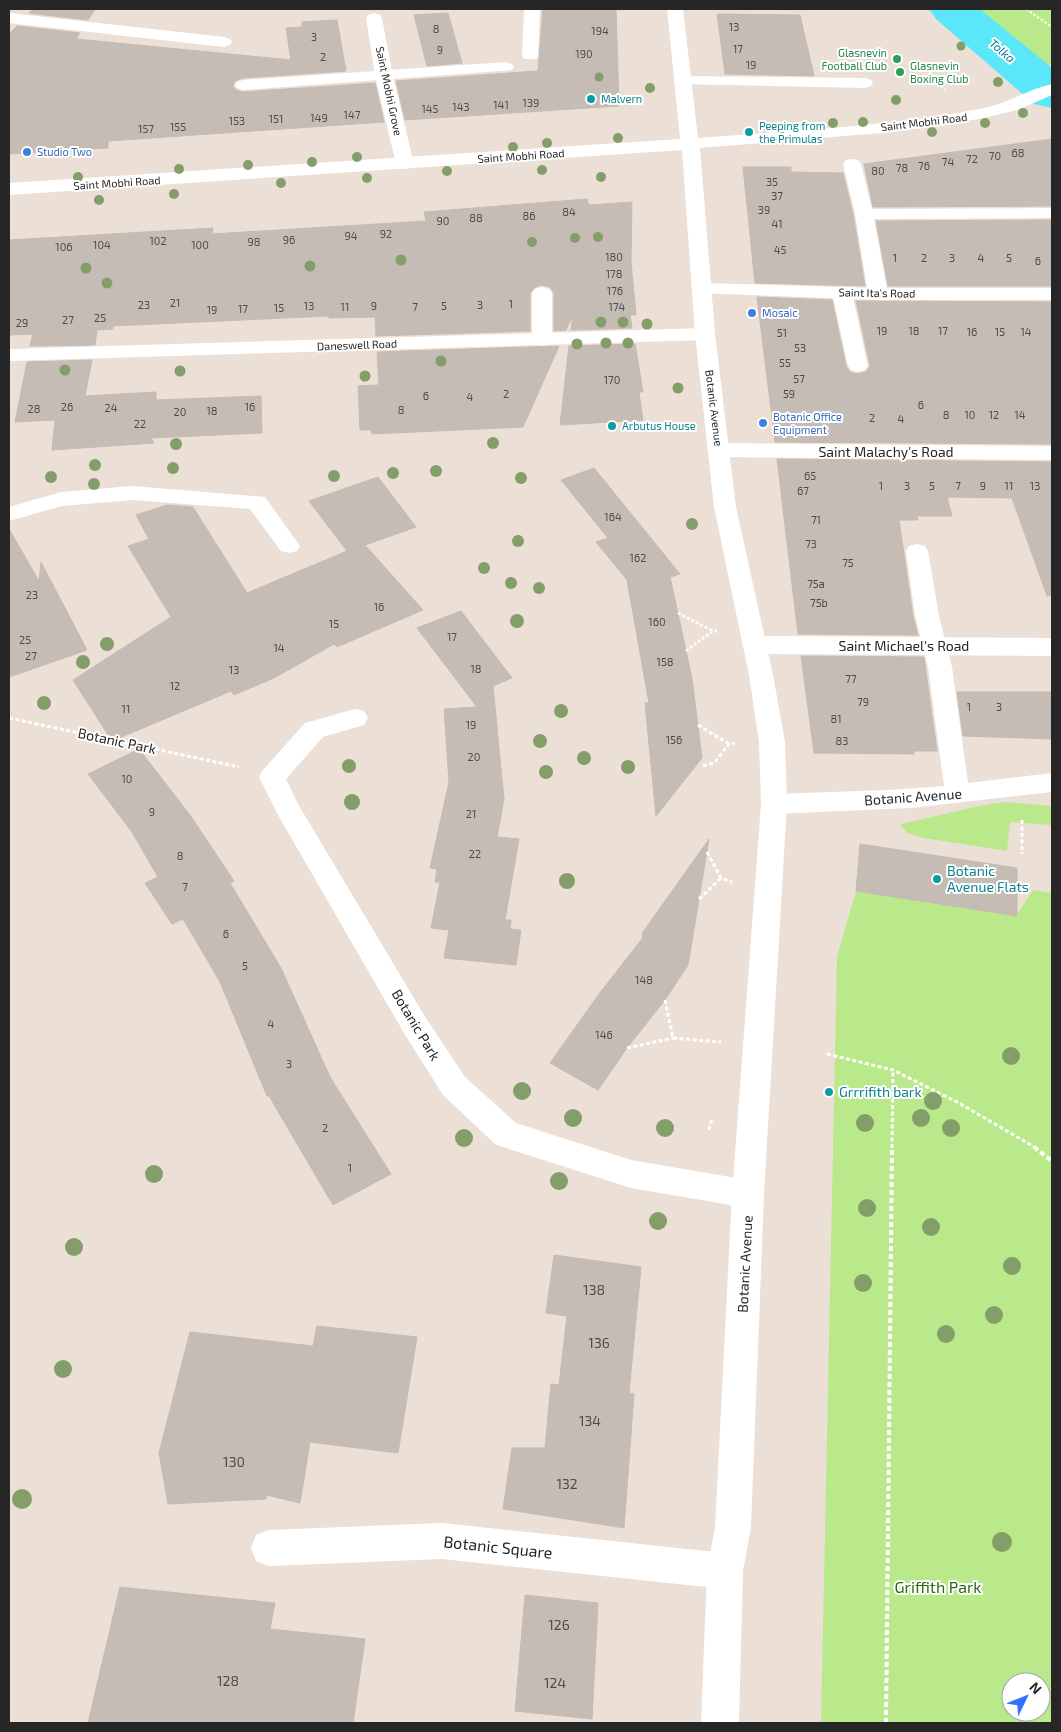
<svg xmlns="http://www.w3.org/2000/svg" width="1061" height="1732" font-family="'Exo 2',sans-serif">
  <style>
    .green { fill: #b9e98b; fill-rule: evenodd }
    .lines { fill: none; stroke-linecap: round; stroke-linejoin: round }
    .river { fill: #5be7fa; fill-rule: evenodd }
    .building { fill: #c6bcb6; stroke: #c6bbb0 }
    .path-far3 { stroke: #fff; stroke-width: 2; stroke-dasharray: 2.5 2; stroke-linecap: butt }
    .path-far2 { stroke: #fff; stroke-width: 2.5; stroke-dasharray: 3 2; stroke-linecap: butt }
    .path-far1 { stroke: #fff; stroke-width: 3; stroke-dasharray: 4 2.5; stroke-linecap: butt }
    .path { stroke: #fff; stroke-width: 4; stroke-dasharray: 5 3; stroke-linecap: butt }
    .lane { fill: #fff; fill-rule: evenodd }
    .street { fill: #fff; fill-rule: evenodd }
    .secondary { fill: #fff; fill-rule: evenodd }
    .tree { fill: #849e6a }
    .leisure-dot { fill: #2e9e5b; stroke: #fff; stroke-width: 2 }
    .culture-dot { fill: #0f9aa8; stroke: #fff; stroke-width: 2 }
    .shop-dot { fill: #3f7fe0; stroke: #fff; stroke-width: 2 }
    .labels { text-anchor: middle; stroke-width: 4; stroke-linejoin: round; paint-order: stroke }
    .number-label { font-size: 11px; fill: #4e4c4a }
    .far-leisure-label { font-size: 11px; fill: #27864d; stroke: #fff; text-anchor: end }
    .far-street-label { font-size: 11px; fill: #262626; stroke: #fff }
    .far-culture-label { font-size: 11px; fill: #0d838f; stroke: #fff; text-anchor: start }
    .far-shop-label { font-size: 11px; fill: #366cbe; stroke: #fff; text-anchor: start }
    .far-water-label { font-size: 12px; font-style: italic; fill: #0081a1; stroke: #fff }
    .street-label { font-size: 14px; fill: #262626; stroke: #fff }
    .culture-label { font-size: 14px; fill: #0d838f; stroke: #fff; text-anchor: start }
    .near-number-label { font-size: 14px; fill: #4e4c4a }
    .near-street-label { font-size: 16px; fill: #262626; stroke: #fff }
    .near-park-label { font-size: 16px; fill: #306811; stroke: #fff }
  </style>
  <rect width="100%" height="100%" fill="#ebdfd6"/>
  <path class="green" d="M 978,9 L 1049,9 L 1052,14 L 1052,64 L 1041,68 Z
    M 1006,802 L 1052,806 L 1052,825 L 1010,822 L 1007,851 L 924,838 L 907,833 L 900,824 C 936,817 970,806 1006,802 Z
    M 1033,890 L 1052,893 L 1052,1723 L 821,1723 L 837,957 L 856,891 L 1016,916 ZM 1011,1682 L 1041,1682 L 1041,1712 L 1011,1712 Z"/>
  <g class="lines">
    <path class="river" d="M 929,9 L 980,9 L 1052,68 L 1052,108 L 1034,104 L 936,19 Z"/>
  </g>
  <path class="building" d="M 34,9 L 95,9 L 88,20 L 29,13 Z
    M 543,9 L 616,9 L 619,106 L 405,120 L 396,81 L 538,71 Z
    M 448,13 L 462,63 L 427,66 L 414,15 Z
    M 717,14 L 800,15 L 814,76 L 725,74 Z
    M 337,20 L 346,71 L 243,78 L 235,81 L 233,86 L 236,90 L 243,92 L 375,83 L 384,122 L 108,141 L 108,148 L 9,154 L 9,34 L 17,26 L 80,33 L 76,39 L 291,60 L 286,28 L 302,27 L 302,22 Z
    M 1052,139 L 1052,206 L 873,207 L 864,164 Z
    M 743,167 L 791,167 L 791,172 L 843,173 L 853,214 L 865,286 L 755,283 Z
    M 587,199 L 589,205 L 632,202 L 631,262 L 636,315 L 630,315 L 632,328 L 571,330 L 573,315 L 566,330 L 554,331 L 554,293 L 550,287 L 541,285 L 534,288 L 530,293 L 530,331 L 376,336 L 375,317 L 329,318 L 329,316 L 113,326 L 113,329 L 97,330 L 95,345 L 30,346 L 33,334 L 9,335 L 9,240 L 213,228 L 212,234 L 426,221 L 424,212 Z
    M 1052,220 L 1052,286 L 888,286 L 876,221 Z
    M 757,297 L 832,300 L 846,366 L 850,372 L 857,374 L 866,372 L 870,366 L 856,301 L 1052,302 L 1052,444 L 775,442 Z
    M 635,344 L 643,392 L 639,392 L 643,420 L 560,425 L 569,346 Z
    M 559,346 L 523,427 L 372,434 L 371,430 L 360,430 L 358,386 L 379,385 L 377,352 Z
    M 92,360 L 85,396 L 156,392 L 156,400 L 261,396 L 262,433 L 151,438 L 154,443 L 52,450 L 55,420 L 15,422 L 27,362 Z
    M 777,459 L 1052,462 L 1052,595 L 1047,596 L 1012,498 L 947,497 L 952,516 L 917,516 L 918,520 L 899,520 L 913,616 L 918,635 L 798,634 Z
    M 594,468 L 680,574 L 670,577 L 692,678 L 702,758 L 656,816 L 645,703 L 649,703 L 627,580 L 596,542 L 608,538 L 561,480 Z
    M 378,477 L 416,527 L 365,545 L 423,610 L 337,647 L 334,644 L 274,678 L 234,695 L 231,691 L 112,741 L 73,680 L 171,617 L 128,546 L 149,539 L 136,515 L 167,505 L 193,507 L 247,593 L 347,551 L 309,501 Z
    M 9,529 L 39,581 L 41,562 L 87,650 L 9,677 Z
    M 461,611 L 512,678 L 493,686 L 504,799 L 497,837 L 519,839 L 505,920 L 511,920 L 510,929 L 521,930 L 516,965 L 444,958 L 449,930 L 431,928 L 440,882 L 435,882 L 437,869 L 430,868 L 449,782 L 444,709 L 477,707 L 417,628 Z
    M 801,656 L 924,657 L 937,751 L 914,751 L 914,754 L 814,753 Z
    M 957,692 L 1052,692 L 1052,739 L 963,736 Z
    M 139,749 L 190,815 L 234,881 L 230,883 L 281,968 L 330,1077 L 391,1174 L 333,1205 L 269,1096 L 267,1096 L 220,982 L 209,963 L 183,919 L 172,924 L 145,883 L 158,877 L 132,832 L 88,774 Z
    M 709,839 L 688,965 L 665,1000 L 627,1048 L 598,1090 L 550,1063 L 599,994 L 642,939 L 643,932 Z
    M 860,844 L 1017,868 L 1017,916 L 856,891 Z
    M 554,1255 L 641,1267 L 629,1393 L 634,1394 L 624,1528 L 503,1509 L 512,1448 L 545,1448 L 551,1384 L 559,1385 L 567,1316 L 546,1313 Z
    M 317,1326 L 417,1337 L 398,1453 L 310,1442 L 300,1503 L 267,1495 L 266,1499 L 168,1504 L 159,1453 L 190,1332 L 313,1346 Z
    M 120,1587 L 275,1603 L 270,1629 L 365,1639 L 353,1723 L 88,1723 Z
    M 525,1595 L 598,1603 L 592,1719 L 515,1711 Z"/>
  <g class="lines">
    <path class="path-far3" d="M 1026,9 L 1052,27
      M 926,69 L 945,90"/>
    <path class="path-far2" d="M 678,613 L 713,631
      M 686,651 L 713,631 L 717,631"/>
    <path class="path-far1" d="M 9,718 L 239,767
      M 698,725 L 729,744 L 735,743
      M 703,766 L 714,763 L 729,744
      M 1022,820 L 1022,854
      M 707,852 L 721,878 L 732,882
      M 699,899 L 721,878
      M 665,1000 L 673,1038 L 721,1042
      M 627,1048 L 673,1038
      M 827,1054 L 893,1070 L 959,1103 L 1036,1148
      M 709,1130 L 712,1118
      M 892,1148 L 893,1070"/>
    <path class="path" d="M 1034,1147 L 1052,1161
      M 886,1723 L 892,1147"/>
    <path class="lane" d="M 524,9 L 540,9 L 538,56 L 536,59 L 524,59 L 522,56 Z
      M 9,13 L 224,37 L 230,39 L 232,42 L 230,45 L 224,47 L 9,23 Z
      M 506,62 L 512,64 L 514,67 L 512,70 L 243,90 L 237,88 L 235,85 L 237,82 L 243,80 Z
      M 682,76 L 865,78 L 871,80 L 873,83 L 871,86 L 865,88 L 676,84 L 674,81 L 676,78 Z
      M 852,159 L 858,160 L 861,164 L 872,209 L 1052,208 L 1052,218 L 874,219 L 888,294 L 885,298 L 878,300 L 871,298 L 868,294 L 855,214 L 843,164 L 846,160 Z
      M 542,287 L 549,289 L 552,293 L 552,340 L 549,344 L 542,346 L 535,344 L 532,340 L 532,293 L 535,289 Z
      M 842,287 L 849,289 L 852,293 L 868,366 L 865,370 L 858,372 L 851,370 L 848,366 L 832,293 L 835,289 Z
      M 132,486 L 265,497 L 300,546 L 297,551 L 289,553 L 281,551 L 250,509 L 132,500 L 62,506 L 9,521 L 9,507 L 61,492 Z
      M 917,544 L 925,546 L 928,551 L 939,616 L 952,667 L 968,783 L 1052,773 L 1052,792 L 911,808 L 774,814 L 765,811 L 761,804 L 765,797 L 774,794 L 888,790 L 944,786 L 928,667 L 915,616 L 906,551 L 909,546 Z"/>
    <path class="street" d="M 374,13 L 380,15 L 382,18 L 393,76 L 414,164 L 411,168 L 405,169 L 399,168 L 396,164 L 375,76 L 366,18 L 368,15 Z
      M 703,283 L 878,288 L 1052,288 L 1052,300 L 878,300 L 696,293 L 693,289 L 696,285 Z
      M 705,328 L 712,330 L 715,334 L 712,338 L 705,340 L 9,361 L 9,349 Z
      M 719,443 L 1052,446 L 1052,460 L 719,457 L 711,455 L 708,450 L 711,445 Z
      M 756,636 L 1052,638 L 1052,656 L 756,654 L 747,651 L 744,645 L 747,639 Z
      M 355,709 L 364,711 L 368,718 L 364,725 L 323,737 L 286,779 L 298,804 L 424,1015 L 465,1077 L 516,1123 L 631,1160 L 748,1180 L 759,1184 L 764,1194 L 759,1204 L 748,1208 L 631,1188 L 506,1148 L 495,1144 L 443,1095 L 404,1033 L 278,815 L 259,777 L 263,770 L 305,723 Z
      M 442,1523 L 725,1553 L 738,1558 L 743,1571 L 738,1584 L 725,1589 L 442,1559 L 269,1566 L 256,1561 L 251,1548 L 256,1535 L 269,1530 Z"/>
    <path class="secondary" d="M 667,9 L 683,9 L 698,138 C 793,130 890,127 984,108 C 1008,103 1029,89 1052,84 L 1052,95 L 1017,110 L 985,118 L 893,132 L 700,148 L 715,334 L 736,507 L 773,675 L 785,742 L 787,804 L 764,1194 L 751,1527 L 743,1571 L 739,1723 L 701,1723 L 707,1571 L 715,1527 L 732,1194 L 761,804 L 759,742 L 749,675 L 714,507 L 695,334 L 682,150 L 9,195 L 9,183 L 680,139 Z"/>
  </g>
  <g class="tree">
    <circle cx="961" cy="46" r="4.5"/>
    <circle cx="599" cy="77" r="4.5"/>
    <circle cx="998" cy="82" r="5"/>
    <circle cx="650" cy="88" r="5"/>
    <circle cx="896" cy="100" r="5"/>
    <circle cx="1023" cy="113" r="5"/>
    <circle cx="863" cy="122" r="5"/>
    <circle cx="833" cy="123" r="5"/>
    <circle cx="985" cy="123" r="5"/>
    <circle cx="782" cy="128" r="5"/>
    <circle cx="932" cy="132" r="5"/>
    <circle cx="618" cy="138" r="5"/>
    <circle cx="547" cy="143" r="5"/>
    <circle cx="513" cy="147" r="5"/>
    <circle cx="357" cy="157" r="5"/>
    <circle cx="312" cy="162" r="5"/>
    <circle cx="248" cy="165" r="5"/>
    <circle cx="179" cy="169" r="5"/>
    <circle cx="542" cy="170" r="5"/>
    <circle cx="447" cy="171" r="5"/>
    <circle cx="78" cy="177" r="5"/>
    <circle cx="601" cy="177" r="5"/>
    <circle cx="367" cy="178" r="5"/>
    <circle cx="281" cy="183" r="5"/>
    <circle cx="174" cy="194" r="5"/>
    <circle cx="99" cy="200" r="5"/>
    <circle cx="598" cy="237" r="5"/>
    <circle cx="575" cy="238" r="5"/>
    <circle cx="532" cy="242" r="5"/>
    <circle cx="401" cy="260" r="5.5"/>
    <circle cx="310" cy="266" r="5.5"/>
    <circle cx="86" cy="268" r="5.5"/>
    <circle cx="107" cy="283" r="5.5"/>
    <circle cx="601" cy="322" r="5.5"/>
    <circle cx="623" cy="322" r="5.5"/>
    <circle cx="647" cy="324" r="5.5"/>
    <circle cx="606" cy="343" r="5.5"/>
    <circle cx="628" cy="343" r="5.5"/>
    <circle cx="577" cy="344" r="5.5"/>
    <circle cx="441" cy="361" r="5.5"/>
    <circle cx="65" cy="370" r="5.5"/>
    <circle cx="180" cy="371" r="5.5"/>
    <circle cx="365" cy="376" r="5.5"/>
    <circle cx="678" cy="388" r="5.5"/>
    <circle cx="493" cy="443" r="6"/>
    <circle cx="176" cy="444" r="6"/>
    <circle cx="95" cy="465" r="6"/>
    <circle cx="173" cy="468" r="6"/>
    <circle cx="436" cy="471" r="6"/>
    <circle cx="393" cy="473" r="6"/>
    <circle cx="334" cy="476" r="6"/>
    <circle cx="51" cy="477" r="6"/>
    <circle cx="521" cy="478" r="6"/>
    <circle cx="94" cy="484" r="6"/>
    <circle cx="692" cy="524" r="6"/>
    <circle cx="518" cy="541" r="6"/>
    <circle cx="484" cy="568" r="6"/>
    <circle cx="511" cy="583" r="6"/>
    <circle cx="539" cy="588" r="6"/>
    <circle cx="517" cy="621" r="7"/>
    <circle cx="107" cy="644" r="7"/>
    <circle cx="83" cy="662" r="7"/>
    <circle cx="44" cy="703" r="7"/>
    <circle cx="561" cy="711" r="7"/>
    <circle cx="540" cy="741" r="7"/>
    <circle cx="584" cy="758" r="7"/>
    <circle cx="349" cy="766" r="7"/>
    <circle cx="628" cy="767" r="7"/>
    <circle cx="546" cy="772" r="7"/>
    <circle cx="352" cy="802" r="8"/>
    <circle cx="567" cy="881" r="8"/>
    <circle cx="1011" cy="1056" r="9"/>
    <circle cx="522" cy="1091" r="9"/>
    <circle cx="933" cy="1101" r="9"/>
    <circle cx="573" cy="1118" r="9"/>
    <circle cx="921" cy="1118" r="9"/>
    <circle cx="865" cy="1123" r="9"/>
    <circle cx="665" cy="1128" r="9"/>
    <circle cx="951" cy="1128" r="9"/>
    <circle cx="464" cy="1138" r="9"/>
    <circle cx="154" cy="1174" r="9"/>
    <circle cx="559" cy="1181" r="9"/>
    <circle cx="867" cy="1208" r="9"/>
    <circle cx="658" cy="1221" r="9"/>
    <circle cx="931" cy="1227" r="9"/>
    <circle cx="74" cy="1247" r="9"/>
    <circle cx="1012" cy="1266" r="9"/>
    <circle cx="863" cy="1283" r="9"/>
    <circle cx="994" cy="1315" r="9"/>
    <circle cx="946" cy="1334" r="9"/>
    <circle cx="63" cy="1369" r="9"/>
    <circle cx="22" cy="1499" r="10"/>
    <circle cx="1002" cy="1542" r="10"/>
  </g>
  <g class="leisure-dot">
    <circle cx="897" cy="59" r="5"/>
    <circle cx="900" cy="72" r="5"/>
  </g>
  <g class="culture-dot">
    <circle cx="591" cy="99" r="5"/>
    <circle cx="749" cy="132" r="5"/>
    <circle cx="612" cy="426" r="5"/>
    <circle cx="937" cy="879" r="5"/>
    <circle cx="829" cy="1092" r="5"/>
  </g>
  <g class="shop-dot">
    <circle cx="27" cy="152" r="5"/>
    <circle cx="752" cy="313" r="5"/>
    <circle cx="763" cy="423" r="5"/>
  </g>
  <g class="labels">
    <g class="number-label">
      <text x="734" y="31">13</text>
      <text x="436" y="33">8</text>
      <text x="600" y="35">194</text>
      <text x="314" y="41">3</text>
      <text x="738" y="53">17</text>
      <text x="440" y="54">9</text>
      <text x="584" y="58">190</text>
      <text x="323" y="61">2</text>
      <text x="751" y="69">19</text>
      <text x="531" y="107">139</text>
      <text x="501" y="109">141</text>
      <text x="461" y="111">143</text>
      <text x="430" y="113">145</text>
      <text x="352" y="119">147</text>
      <text x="319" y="122">149</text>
      <text x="276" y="123">151</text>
      <text x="237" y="125">153</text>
      <text x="178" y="131">155</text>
      <text x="146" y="133">157</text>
      <text x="1018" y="157">68</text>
      <text x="995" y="160">70</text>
      <text x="972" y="163">72</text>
      <text x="948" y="166">74</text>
      <text x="924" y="170">76</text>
      <text x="902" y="172">78</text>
      <text x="878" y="175">80</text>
      <text x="772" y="186">35</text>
      <text x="777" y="200">37</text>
      <text x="764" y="214">39</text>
      <text x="569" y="216">84</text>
      <text x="529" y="220">86</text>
      <text x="476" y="222">88</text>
      <text x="443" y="225">90</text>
      <text x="777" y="228">41</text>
      <text x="386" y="238">92</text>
      <text x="351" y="240">94</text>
      <text x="289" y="244">96</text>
      <text x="158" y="245">102</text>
      <text x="254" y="246">98</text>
      <text x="102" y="249">104</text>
      <text x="200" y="249">100</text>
      <text x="64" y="251">106</text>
      <text x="780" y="254">45</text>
      <text x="614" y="261">180</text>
      <text x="895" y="262">1</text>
      <text x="924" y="262">2</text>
      <text x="952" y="262">3</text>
      <text x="981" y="262">4</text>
      <text x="1009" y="262">5</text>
      <text x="1038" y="265">6</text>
      <text x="614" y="278">178</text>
      <text x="615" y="295">176</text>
      <text x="175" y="307">21</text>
      <text x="511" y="308">1</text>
      <text x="144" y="309">23</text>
      <text x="480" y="309">3</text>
      <text x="309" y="310">13</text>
      <text x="374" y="310">9</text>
      <text x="444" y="310">5</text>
      <text x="345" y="311">11</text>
      <text x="415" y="311">7</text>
      <text x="617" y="311">174</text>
      <text x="279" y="312">15</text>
      <text x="243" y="313">17</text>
      <text x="212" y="314">19</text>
      <text x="100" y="322">25</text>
      <text x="68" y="324">27</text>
      <text x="22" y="327">29</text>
      <text x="882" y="335">19</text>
      <text x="914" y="335">18</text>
      <text x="943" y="335">17</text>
      <text x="972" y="336">16</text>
      <text x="1000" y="336">15</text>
      <text x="1026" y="336">14</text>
      <text x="782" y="337">51</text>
      <text x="800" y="352">53</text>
      <text x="785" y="367">55</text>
      <text x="799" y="383">57</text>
      <text x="612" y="384">170</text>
      <text x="506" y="398">2</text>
      <text x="789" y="398">59</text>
      <text x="426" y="400">6</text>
      <text x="470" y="401">4</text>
      <text x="921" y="409">6</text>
      <text x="67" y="411">26</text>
      <text x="250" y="411">16</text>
      <text x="111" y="412">24</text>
      <text x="34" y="413">28</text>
      <text x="401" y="414">8</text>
      <text x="212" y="415">18</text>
      <text x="180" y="416">20</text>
      <text x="946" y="419">8</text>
      <text x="970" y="419">10</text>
      <text x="994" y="419">12</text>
      <text x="1020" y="419">14</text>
      <text x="872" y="422">2</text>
      <text x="901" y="423">4</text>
      <text x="140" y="428">22</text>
      <text x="810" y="480">65</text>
      <text x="881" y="490">1</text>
      <text x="907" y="490">3</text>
      <text x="932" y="490">5</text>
      <text x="958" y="490">7</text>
      <text x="983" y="490">9</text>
      <text x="1009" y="490">11</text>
      <text x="1035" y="490">13</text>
      <text x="803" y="495">67</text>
      <text x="613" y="521">164</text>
      <text x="816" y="524">71</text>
      <text x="811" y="548">73</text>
      <text x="638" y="562">162</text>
      <text x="848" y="567">75</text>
      <text x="816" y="588">75a</text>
      <text x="32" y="599">23</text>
      <text x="819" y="607">75b</text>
      <text x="379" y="611">16</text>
      <text x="657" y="626">160</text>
      <text x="334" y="628">15</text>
      <text x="452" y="641">17</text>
      <text x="25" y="644">25</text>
      <text x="279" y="652">14</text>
      <text x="31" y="660">27</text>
      <text x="665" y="666">158</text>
      <text x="476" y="673">18</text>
      <text x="234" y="674">13</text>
      <text x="851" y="683">77</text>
      <text x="175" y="690">12</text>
      <text x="863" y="706">79</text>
      <text x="969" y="711">1</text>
      <text x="999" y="711">3</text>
      <text x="126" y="713">11</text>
      <text x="836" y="723">81</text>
      <text x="471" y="729">19</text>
      <text x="674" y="744">156</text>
      <text x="842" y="745">83</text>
      <text x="474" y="761">20</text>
      <text x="127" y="783">10</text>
      <text x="152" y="816">9</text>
      <text x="471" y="818">21</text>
      <text x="475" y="858">22</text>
      <text x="180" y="860">8</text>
      <text x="185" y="891">7</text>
      <text x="226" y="938">6</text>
      <text x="245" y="970">5</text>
      <text x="644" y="984">148</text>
      <text x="271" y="1028">4</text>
      <text x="604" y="1039">146</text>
      <text x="289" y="1068">3</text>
      <text x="325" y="1132">2</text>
      <text x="350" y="1172">1</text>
    </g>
    <g class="far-leisure-label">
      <text x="887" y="57">Glasnevin<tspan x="887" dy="13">Football Club</tspan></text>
      <text x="910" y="70" text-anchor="start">Glasnevin<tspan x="910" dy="13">Boxing Club</tspan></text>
    </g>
    <g class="far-street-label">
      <text transform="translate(389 91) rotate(78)" y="4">Saint Mobhi Grove</text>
      <text transform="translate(924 122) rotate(-7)" y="4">Saint Mobhi Road</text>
      <text transform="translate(521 156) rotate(-4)" y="4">Saint Mobhi Road</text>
      <text transform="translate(117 183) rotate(-4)" y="4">Saint Mobhi Road</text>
      <text transform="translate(877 293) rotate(1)" y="4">Saint Ita's Road</text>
      <text transform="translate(357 345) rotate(-2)" y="4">Daneswell Road</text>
      <text transform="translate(714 408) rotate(83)" y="4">Botanic Avenue</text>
    </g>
    <g class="far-culture-label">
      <text x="601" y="103">Malvern</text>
      <text x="759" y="130">Peeping from<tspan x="759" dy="13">the Primulas</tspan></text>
      <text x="622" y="430">Arbutus House</text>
    </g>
    <g class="far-shop-label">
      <text x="37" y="156">Studio Two</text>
      <text x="762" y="317">Mosaic</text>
      <text x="773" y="421">Botanic Office<tspan x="773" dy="13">Equipment</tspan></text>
    </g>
    <g class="far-water-label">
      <text transform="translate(1002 51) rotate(40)" y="4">Tolka</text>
    </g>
    <g class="street-label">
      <text x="886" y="457">Saint Malachy's Road</text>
      <text x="904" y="651">Saint Michael's Road</text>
      <text transform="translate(117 741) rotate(12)" y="5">Botanic Park</text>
      <text transform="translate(913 797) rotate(-4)" y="5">Botanic Avenue</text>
      <text transform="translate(416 1025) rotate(59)" y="5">Botanic Park</text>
      <text transform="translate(745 1264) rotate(-87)" y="5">Botanic Avenue</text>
    </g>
    <g class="culture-label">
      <text x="947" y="876">Botanic<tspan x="947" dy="16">Avenue Flats</tspan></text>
      <text x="839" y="1097">Grrrifith bark</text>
    </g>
    <g class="near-number-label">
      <text x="594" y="1295">138</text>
      <text x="599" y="1348">136</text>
      <text x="590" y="1426">134</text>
      <text x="234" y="1467">130</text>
      <text x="567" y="1489">132</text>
      <text x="559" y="1630">126</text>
      <text x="228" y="1686">128</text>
      <text x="555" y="1688">124</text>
    </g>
    <g class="near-street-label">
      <text transform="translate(498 1547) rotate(6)" y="6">Botanic Square</text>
    </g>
    <g class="near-park-label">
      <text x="938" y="1593">Griffith Park</text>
    </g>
  </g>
  <rect width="1061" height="1732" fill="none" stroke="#262626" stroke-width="20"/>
  <g transform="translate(1026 1697) rotate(47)"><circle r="24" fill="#ffffff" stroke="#a8a8a8"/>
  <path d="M0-4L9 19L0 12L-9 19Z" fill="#2f74ff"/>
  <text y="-8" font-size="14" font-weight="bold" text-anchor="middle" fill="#262626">N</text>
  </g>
</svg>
